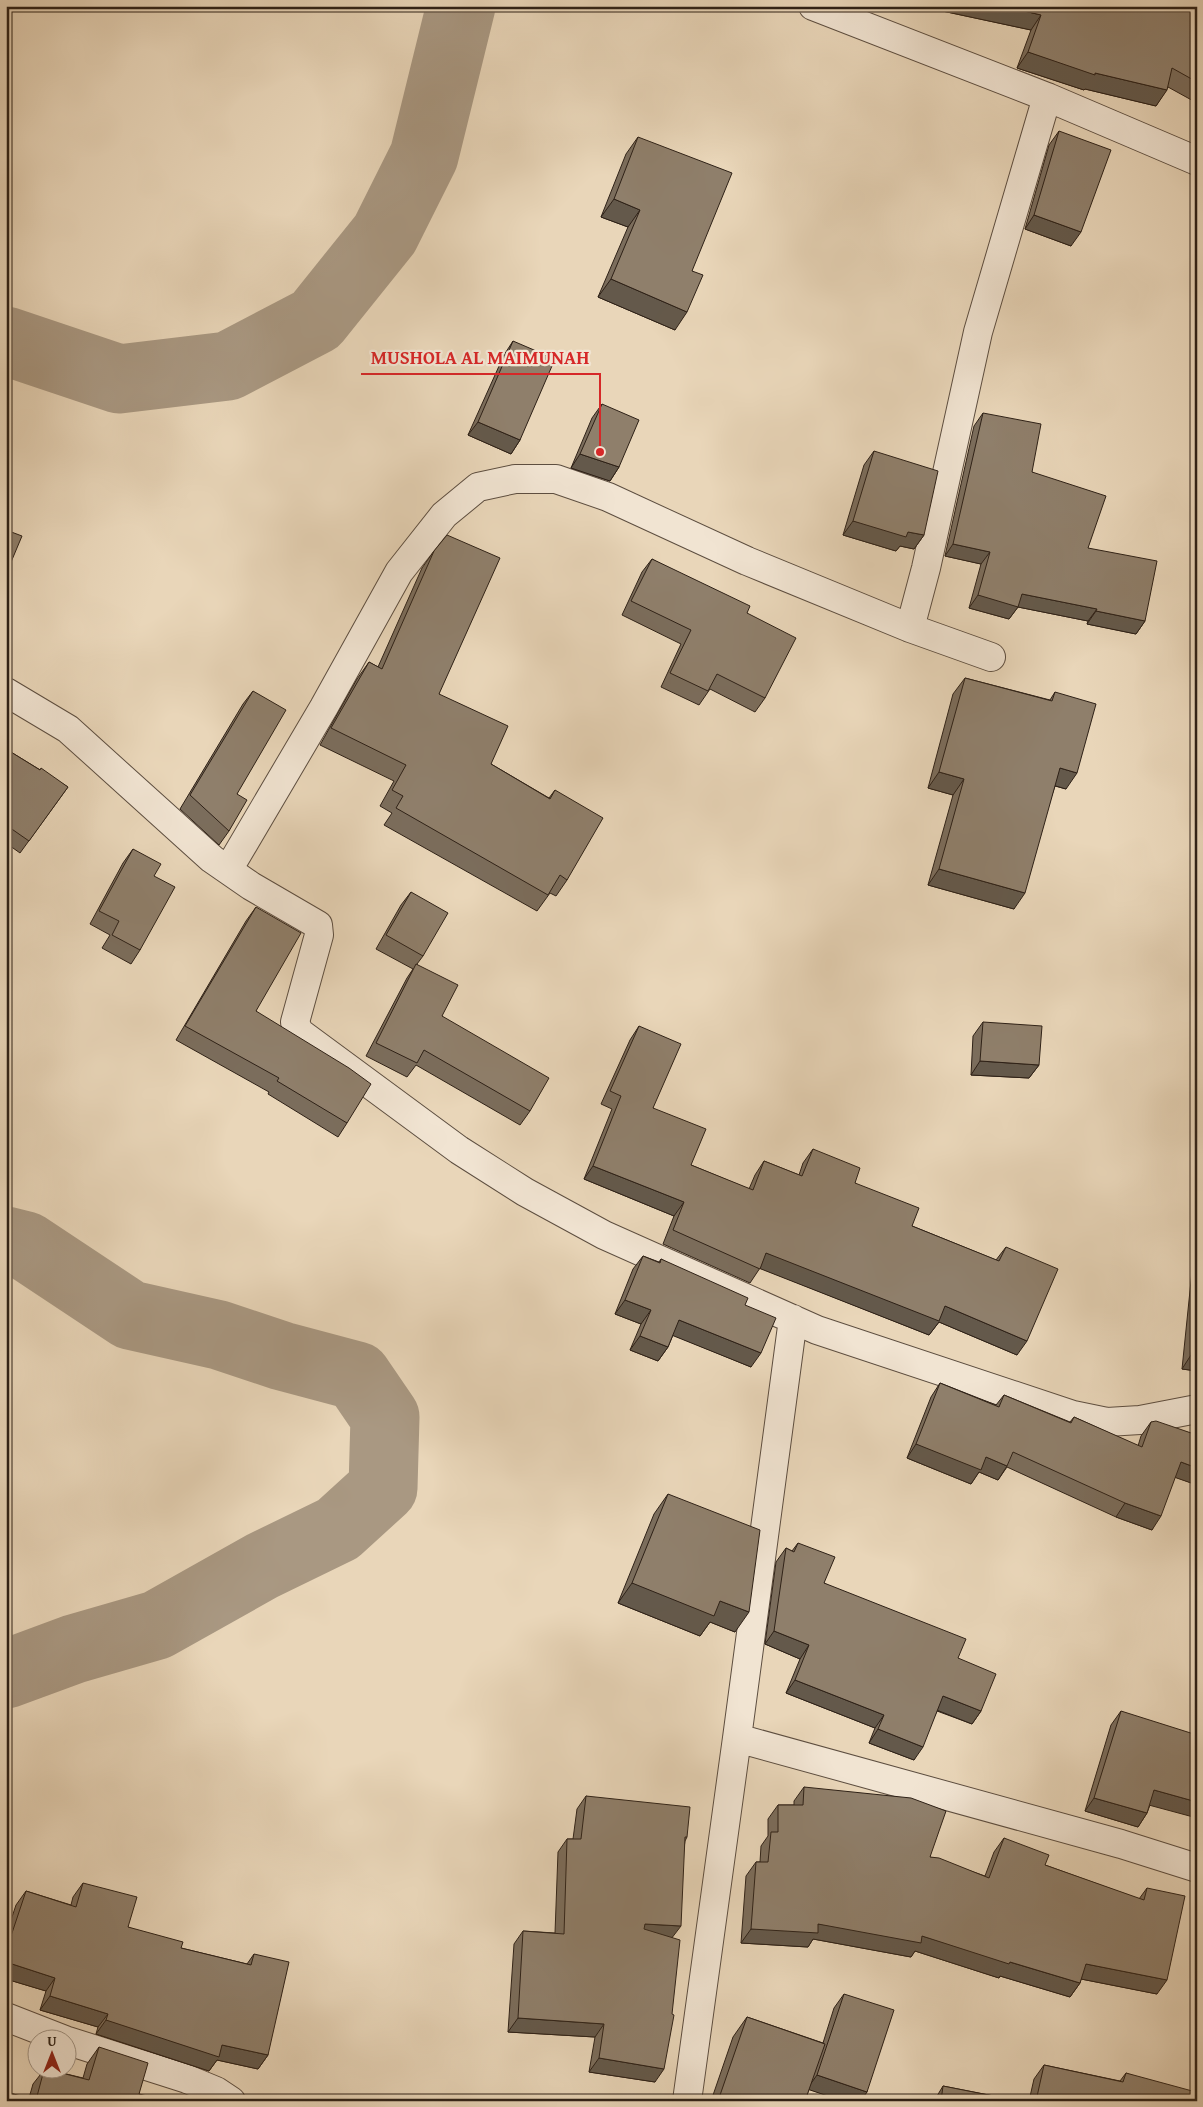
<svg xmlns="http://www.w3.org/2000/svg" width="1203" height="2107" font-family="'Gentium Book Plus',serif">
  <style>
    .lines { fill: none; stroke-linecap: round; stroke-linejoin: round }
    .river { stroke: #a99882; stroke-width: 69 }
    .street-casing { stroke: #5d4e40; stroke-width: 30 }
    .street { stroke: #f1e4d2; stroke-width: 28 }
    .wall { fill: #7b6d5c; stroke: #2e2117 }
    .shaded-wall { fill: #64594b; stroke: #2e2117 }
    .building { fill: #8f7f6b; stroke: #2e2117 }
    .leader { fill: none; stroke: #d62828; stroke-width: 2 }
    .callout-dot { fill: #d62828; stroke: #f1e4d2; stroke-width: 2 }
    .callout-label { font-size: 19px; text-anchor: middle; font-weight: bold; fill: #d62828; stroke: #f1e4d2; stroke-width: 4.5; stroke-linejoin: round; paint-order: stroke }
  </style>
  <rect width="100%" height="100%" fill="#e9d6b9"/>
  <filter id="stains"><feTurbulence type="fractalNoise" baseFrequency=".004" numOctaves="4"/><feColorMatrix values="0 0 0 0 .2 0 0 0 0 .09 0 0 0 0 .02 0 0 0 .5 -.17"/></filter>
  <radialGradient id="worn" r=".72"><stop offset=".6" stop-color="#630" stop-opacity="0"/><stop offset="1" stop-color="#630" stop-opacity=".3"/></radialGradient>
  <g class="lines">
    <path class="river" d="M 6,341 L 119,379 L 228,366 L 316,320 L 385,234 L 424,156 L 461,6
      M 6,1241 L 26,1246 L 130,1315 L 219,1335 L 282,1356 L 357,1376 L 385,1417 L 383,1488 L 338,1529 L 262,1566 L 157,1625 L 74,1649 L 6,1674"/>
    <g class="street-casing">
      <path id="street" d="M 813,6 L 1047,97 L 1197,161
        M 910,628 L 926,568 L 978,332 L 1047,97
        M 6,692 L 68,729 L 212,859 L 251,886 L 318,925 L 319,935 L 295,1022 L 299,1032 L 459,1150 L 525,1192 L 604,1235 L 817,1330 L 1073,1415 L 1107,1422 L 1140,1420 L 1197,1409
        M 228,870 L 324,707 L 399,572 L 444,515 L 478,487 L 515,479 L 556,479 L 608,497 L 747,561 L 910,628 L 991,657
        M 737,1738 L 793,1319
        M 6,2017 L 65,2040
        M 68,2041 L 187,2079 L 216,2091 L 231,2101
        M 687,2101 L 737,1738 L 1121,1844 L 1197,1868"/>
    </g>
    <use href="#street" class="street"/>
  </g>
  <path class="wall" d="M 934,6 L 1197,6 L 1197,103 L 1168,87 L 1156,106 L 1085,89 L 1084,90 L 1017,68 L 1031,30 L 933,9 Z
    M 1059,131 L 1071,246 L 1025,229 L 1049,145 Z
    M 638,137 L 692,271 L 675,330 L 598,297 L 628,227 L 601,217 L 626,154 Z
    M 513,341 L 520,440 L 511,454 L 468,435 L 504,355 Z
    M 602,404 L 619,467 L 610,481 L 571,468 L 592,418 Z
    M 983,413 L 1032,472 L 1088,548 L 1145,621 L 1136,634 L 1087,624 L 1088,621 L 1018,607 L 1009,619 L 969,608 L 981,564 L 945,556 L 974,426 Z
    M 874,451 L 924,535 L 914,549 L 900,546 L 896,551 L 843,535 L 864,465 Z
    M 434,551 L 439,694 L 491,764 L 549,798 L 555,790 L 567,880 L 556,896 L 550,893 L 537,911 L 384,825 L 392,813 L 380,806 L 394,781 L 320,745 L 357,679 L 369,662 L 378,667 L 422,568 Z
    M 652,559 L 747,613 L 765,698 L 755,712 L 710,689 L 699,705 L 661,687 L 681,644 L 622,615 L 642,572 Z
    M 965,678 L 1050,700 L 1055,692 L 1066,789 L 1055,786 L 1014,909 L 928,885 L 953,795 L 928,788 L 953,694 Z
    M 253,691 L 237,794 L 229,831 L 219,845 L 180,809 L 243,704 Z
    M 6,749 L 68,787 L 20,853 L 6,843 Z
    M 133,849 L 154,876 L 140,950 L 131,964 L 102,948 L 110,935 L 90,924 L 123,863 Z
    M 411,892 L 423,956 L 417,964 L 442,1016 L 530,1111 L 520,1125 L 416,1065 L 407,1077 L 366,1056 L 407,978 L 413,969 L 376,949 L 401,905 Z
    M 256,907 L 256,1011 L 347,1123 L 338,1137 L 268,1094 L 269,1092 L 176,1040 L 246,921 Z
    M 983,1022 L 1039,1065 L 1029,1078 L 971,1075 L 973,1036 Z
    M 639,1026 L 653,1108 L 691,1165 L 749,1189 L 755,1175 L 764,1161 L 799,1175 L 803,1163 L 813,1149 L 855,1183 L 912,1226 L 996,1260 L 1006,1247 L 1017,1355 L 939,1322 L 929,1335 L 760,1268 L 750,1283 L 663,1244 L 674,1216 L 584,1179 L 612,1109 L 601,1104 L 630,1040 Z
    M 643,1256 L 659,1262 L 661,1259 L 745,1305 L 751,1367 L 673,1335 L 668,1347 L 658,1361 L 630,1350 L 641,1324 L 615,1314 L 633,1269 Z
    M 1197,1264 L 1197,1371 L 1182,1369 L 1192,1271 Z
    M 940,1383 L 996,1405 L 1004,1395 L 1070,1422 L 1074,1417 L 1138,1446 L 1141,1436 L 1151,1422 L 1197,1435 L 1197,1485 L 1175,1477 L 1152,1530 L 1116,1517 L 1007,1467 L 998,1480 L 979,1472 L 971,1484 L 907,1458 L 931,1397 Z
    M 668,1494 L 735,1632 L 710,1622 L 700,1636 L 618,1603 L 654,1514 Z
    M 798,1543 L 824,1583 L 958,1658 L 981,1711 L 972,1724 L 937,1711 L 914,1760 L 869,1743 L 875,1728 L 786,1693 L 800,1659 L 765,1644 L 776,1562 L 786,1548 L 792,1551 Z
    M 1121,1711 L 1150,1805 L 1147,1813 L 1138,1827 L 1085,1811 L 1111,1725 Z
    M 804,1787 L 930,1857 L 985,1876 L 994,1852 L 1004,1838 L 1045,1865 L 1139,1899 L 1147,1888 L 1157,1994 L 1081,1979 L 1080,1983 L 1070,1997 L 1000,1976 L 999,1978 L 915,1951 L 911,1957 L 813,1939 L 808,1947 L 741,1943 L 746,1876 L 756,1862 L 760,1862 L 761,1846 L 768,1836 L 768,1819 L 778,1805 L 794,1805 L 794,1801 Z
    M 586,1796 L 687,1837 L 685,1841 L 672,1938 L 655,2082 L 589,2072 L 595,2037 L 508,2032 L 514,1944 L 523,1931 L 555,1933 L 558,1852 L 567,1839 L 573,1839 L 577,1809 Z
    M 83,1883 L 128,1927 L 181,1948 L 247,1964 L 254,1954 L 268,2055 L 258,2069 L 217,2060 L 209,2071 L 96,2034 L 98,2027 L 40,2010 L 46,1991 L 6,1979 L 6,1935 L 16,1905 L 26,1891 L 71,1905 L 73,1897 Z
    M 844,1994 L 867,2092 L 860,2101 L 843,2101 L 809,2089 L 805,2101 L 711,2101 L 733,2037 L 747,2017 L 823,2043 L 834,2008 Z
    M 99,2047 L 139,2094 L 154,2101 L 6,2101 L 29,2098 L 33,2084 L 44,2070 L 50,2070 L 83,2078 L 87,2064 Z
    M 1044,2065 L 1120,2081 L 1126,2073 L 1193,2101 L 1029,2101 L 1034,2079 Z
    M 943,2086 L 1019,2101 L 934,2101 Z"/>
  <path class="shaded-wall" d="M 935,6 L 1003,6 L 1041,15 L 1031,30 L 933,9 Z
    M 1028,52 L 1095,73 L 1167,90 L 1156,106 L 1085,89 L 1084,90 L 1017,68 Z
    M 614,199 L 640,210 L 628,227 L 601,217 Z
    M 1034,215 L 1081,232 L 1071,246 L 1025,229 Z
    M 611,279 L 687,312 L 675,330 L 598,297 Z
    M 478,422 L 520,440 L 511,454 L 468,435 Z
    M 580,454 L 619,467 L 610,481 L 571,468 Z
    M 853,521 L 908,532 L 924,535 L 914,549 L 900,546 L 896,551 L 843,535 Z
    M 953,544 L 990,552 L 981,564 L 945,556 Z
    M 1022,594 L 1097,609 L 1088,621 L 1018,607 L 1009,619 L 969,608 L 978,595 Z
    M 1096,611 L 1145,621 L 1136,634 L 1087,624 Z
    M 1060,768 L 1077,773 L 1066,789 L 1049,784 Z
    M 939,772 L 964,779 L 953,795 L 928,788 Z
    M 939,869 L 1025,893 L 1014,909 L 928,885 Z
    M 980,1061 L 1039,1065 L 1029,1078 L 971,1075 Z
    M 593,1166 L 684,1202 L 674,1216 L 584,1179 Z
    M 766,1253 L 945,1306 L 1027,1341 L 1017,1355 L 939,1322 L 929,1335 L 756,1267 Z
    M 625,1300 L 651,1310 L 641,1324 L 615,1314 Z
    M 679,1320 L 761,1353 L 751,1367 L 669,1334 Z
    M 640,1336 L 668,1347 L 658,1361 L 630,1350 Z
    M 1191,1355 L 1197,1356 L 1197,1371 L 1182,1369 Z
    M 916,1444 L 986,1457 L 1007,1466 L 998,1480 L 979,1472 L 971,1484 L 907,1458 Z
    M 1181,1462 L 1197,1468 L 1197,1485 L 1171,1476 Z
    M 1125,1503 L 1161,1516 L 1152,1530 L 1116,1517 Z
    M 632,1583 L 720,1601 L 749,1612 L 735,1632 L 710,1622 L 700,1636 L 618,1603 Z
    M 774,1631 L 809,1645 L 800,1659 L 765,1644 Z
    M 795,1680 L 884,1715 L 875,1728 L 786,1693 Z
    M 943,1696 L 981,1711 L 972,1724 L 934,1709 Z
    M 878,1729 L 923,1747 L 914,1760 L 869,1743 Z
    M 1154,1790 L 1197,1802 L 1197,1818 L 1145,1804 Z
    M 1094,1798 L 1147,1813 L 1138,1827 L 1085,1811 Z
    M 645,1924 L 681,1926 L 671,1939 L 636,1937 Z
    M 818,1924 L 922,1936 L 1080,1983 L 1070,1997 L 1000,1976 L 999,1978 L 915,1951 L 911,1957 L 813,1939 L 808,1947 L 741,1943 L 751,1929 Z
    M 6,1962 L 55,1978 L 46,1991 L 6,1979 Z
    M 1086,1964 L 1167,1980 L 1157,1994 L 1076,1978 Z
    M 50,1996 L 108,2014 L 98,2027 L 40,2010 Z
    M 518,2018 L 604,2024 L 595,2037 L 508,2032 Z
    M 106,2020 L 222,2045 L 268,2055 L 258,2069 L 217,2060 L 209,2071 L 96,2034 Z
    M 599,2058 L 664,2069 L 655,2082 L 589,2072 Z
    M 817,2075 L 867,2092 L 860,2101 L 843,2101 L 807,2089 Z"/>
  <path class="building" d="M 1003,6 L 1197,6 L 1197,82 L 1172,68 L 1167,90 L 1095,73 L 1095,75 L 1028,52 L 1041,15 Z
    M 1059,131 L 1111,150 L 1081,232 L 1034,215 Z
    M 638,137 L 732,173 L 692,271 L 703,275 L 687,312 L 611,279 L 640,210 L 614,199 Z
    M 513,341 L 555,359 L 520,440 L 478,422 Z
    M 602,404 L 639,420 L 619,467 L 580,454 Z
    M 983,413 L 1041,424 L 1032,472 L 1106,496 L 1088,548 L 1157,561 L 1145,621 L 1096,611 L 1097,609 L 1022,594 L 1018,607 L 978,595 L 990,552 L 953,544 Z
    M 874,451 L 938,471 L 924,535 L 908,532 L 906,537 L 853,521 Z
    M 6,530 L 22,536 L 6,574 Z
    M 447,535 L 500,558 L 439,694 L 508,726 L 491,764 L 550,799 L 555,790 L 603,818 L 567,880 L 560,875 L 548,895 L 396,808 L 403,796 L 392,790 L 406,765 L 331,728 L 369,662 L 382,669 L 434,551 Z
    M 652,559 L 750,606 L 747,613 L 796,638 L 765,698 L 717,674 L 708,691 L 670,673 L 691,630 L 631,601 Z
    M 965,678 L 1052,701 L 1055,692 L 1096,704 L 1077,773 L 1060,768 L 1025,893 L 939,869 L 964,779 L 939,772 Z
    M 253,691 L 286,710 L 237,794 L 247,800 L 229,831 L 190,795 Z
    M 6,749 L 40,770 L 41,768 L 68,787 L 29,841 L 6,825 Z
    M 133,849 L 161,864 L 154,876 L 175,887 L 140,950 L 112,935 L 119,921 L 99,911 Z
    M 411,892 L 448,913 L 423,956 L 386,935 Z
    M 256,907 L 301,933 L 256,1011 L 349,1068 L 371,1084 L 347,1123 L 277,1081 L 279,1078 L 185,1026 Z
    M 416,964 L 458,985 L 442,1016 L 549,1078 L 530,1111 L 424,1050 L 417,1063 L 376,1043 Z
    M 983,1022 L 1042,1026 L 1039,1065 L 980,1061 Z
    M 639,1026 L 681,1044 L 653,1108 L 706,1129 L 691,1165 L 753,1190 L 764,1161 L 802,1176 L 813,1149 L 860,1168 L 855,1183 L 919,1208 L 912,1226 L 999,1261 L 1006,1247 L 1058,1269 L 1027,1341 L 945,1306 L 939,1321 L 766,1253 L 760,1269 L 673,1230 L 684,1202 L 593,1166 L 621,1096 L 610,1091 Z
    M 643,1256 L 660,1263 L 661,1259 L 748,1298 L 745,1305 L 776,1318 L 761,1353 L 679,1320 L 668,1347 L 640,1336 L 651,1310 L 625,1300 Z
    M 1197,1304 L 1197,1356 L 1191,1355 Z
    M 940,1383 L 999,1407 L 1004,1395 L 1071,1423 L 1074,1417 L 1142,1447 L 1151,1422 L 1156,1421 L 1197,1435 L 1197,1468 L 1181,1462 L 1161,1516 L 1125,1503 L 1013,1452 L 1007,1466 L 986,1457 L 981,1470 L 916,1444 Z
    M 668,1494 L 760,1530 L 749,1612 L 720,1601 L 714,1616 L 632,1583 Z
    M 798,1543 L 835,1557 L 824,1583 L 966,1639 L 958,1658 L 996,1674 L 981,1711 L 943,1696 L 923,1747 L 878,1729 L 884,1715 L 795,1680 L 809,1645 L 774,1631 L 786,1548 L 794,1552 Z
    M 1121,1711 L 1197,1735 L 1197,1802 L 1154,1790 L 1147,1813 L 1094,1798 Z
    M 804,1787 L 911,1798 L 946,1811 L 930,1857 L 939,1858 L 989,1878 L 1004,1838 L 1049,1855 L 1045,1865 L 1144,1900 L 1147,1888 L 1185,1896 L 1167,1980 L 1086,1964 L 1080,1983 L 1010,1962 L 1009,1964 L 922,1936 L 921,1943 L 818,1924 L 818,1933 L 751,1929 L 756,1862 L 768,1862 L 771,1832 L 778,1832 L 778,1805 L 803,1805 Z
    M 586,1796 L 690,1807 L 687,1837 L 685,1837 L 681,1926 L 645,1924 L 644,1929 L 680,1940 L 672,2014 L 674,2015 L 664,2069 L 599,2058 L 604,2024 L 518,2018 L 523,1931 L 564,1934 L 567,1839 L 581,1839 Z
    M 83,1883 L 137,1897 L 128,1927 L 183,1942 L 181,1948 L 251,1965 L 254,1954 L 289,1962 L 268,2055 L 222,2045 L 219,2057 L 106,2020 L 108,2014 L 50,1996 L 55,1978 L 6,1962 L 6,1951 L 26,1891 L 76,1907 Z
    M 844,1994 L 894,2010 L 867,2092 L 817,2075 Z
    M 747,2017 L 825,2044 L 805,2101 L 718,2101 Z
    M 99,2047 L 148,2063 L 139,2094 L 155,2098 L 154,2101 L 6,2101 L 6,2092 L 36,2100 L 44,2070 L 50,2070 L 89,2080 Z
    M 1044,2065 L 1123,2082 L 1126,2073 L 1196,2092 L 1193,2101 L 1036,2101 Z
    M 943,2086 L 1019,2101 L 941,2101 Z"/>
  <path class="leader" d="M600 452L600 374H361"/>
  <circle class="callout-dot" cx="600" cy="452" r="5"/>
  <g class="callout-label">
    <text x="480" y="364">MUSHOLA AL MAIMUNAH</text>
  </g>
  <rect width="1203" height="2107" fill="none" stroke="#e9d6b9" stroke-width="25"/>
  <rect x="8" y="8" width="1188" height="2092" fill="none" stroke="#2e2117" stroke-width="2.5"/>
  <rect x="12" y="12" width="1178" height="2082" fill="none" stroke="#2e2117"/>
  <g transform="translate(52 2054)"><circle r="24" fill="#f1e4d2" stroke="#a39687"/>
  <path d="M0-4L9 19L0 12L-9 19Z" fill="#8f2418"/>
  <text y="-8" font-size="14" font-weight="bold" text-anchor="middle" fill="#2e2117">U</text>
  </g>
  <rect width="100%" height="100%" filter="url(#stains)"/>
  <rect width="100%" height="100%" fill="url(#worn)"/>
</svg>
